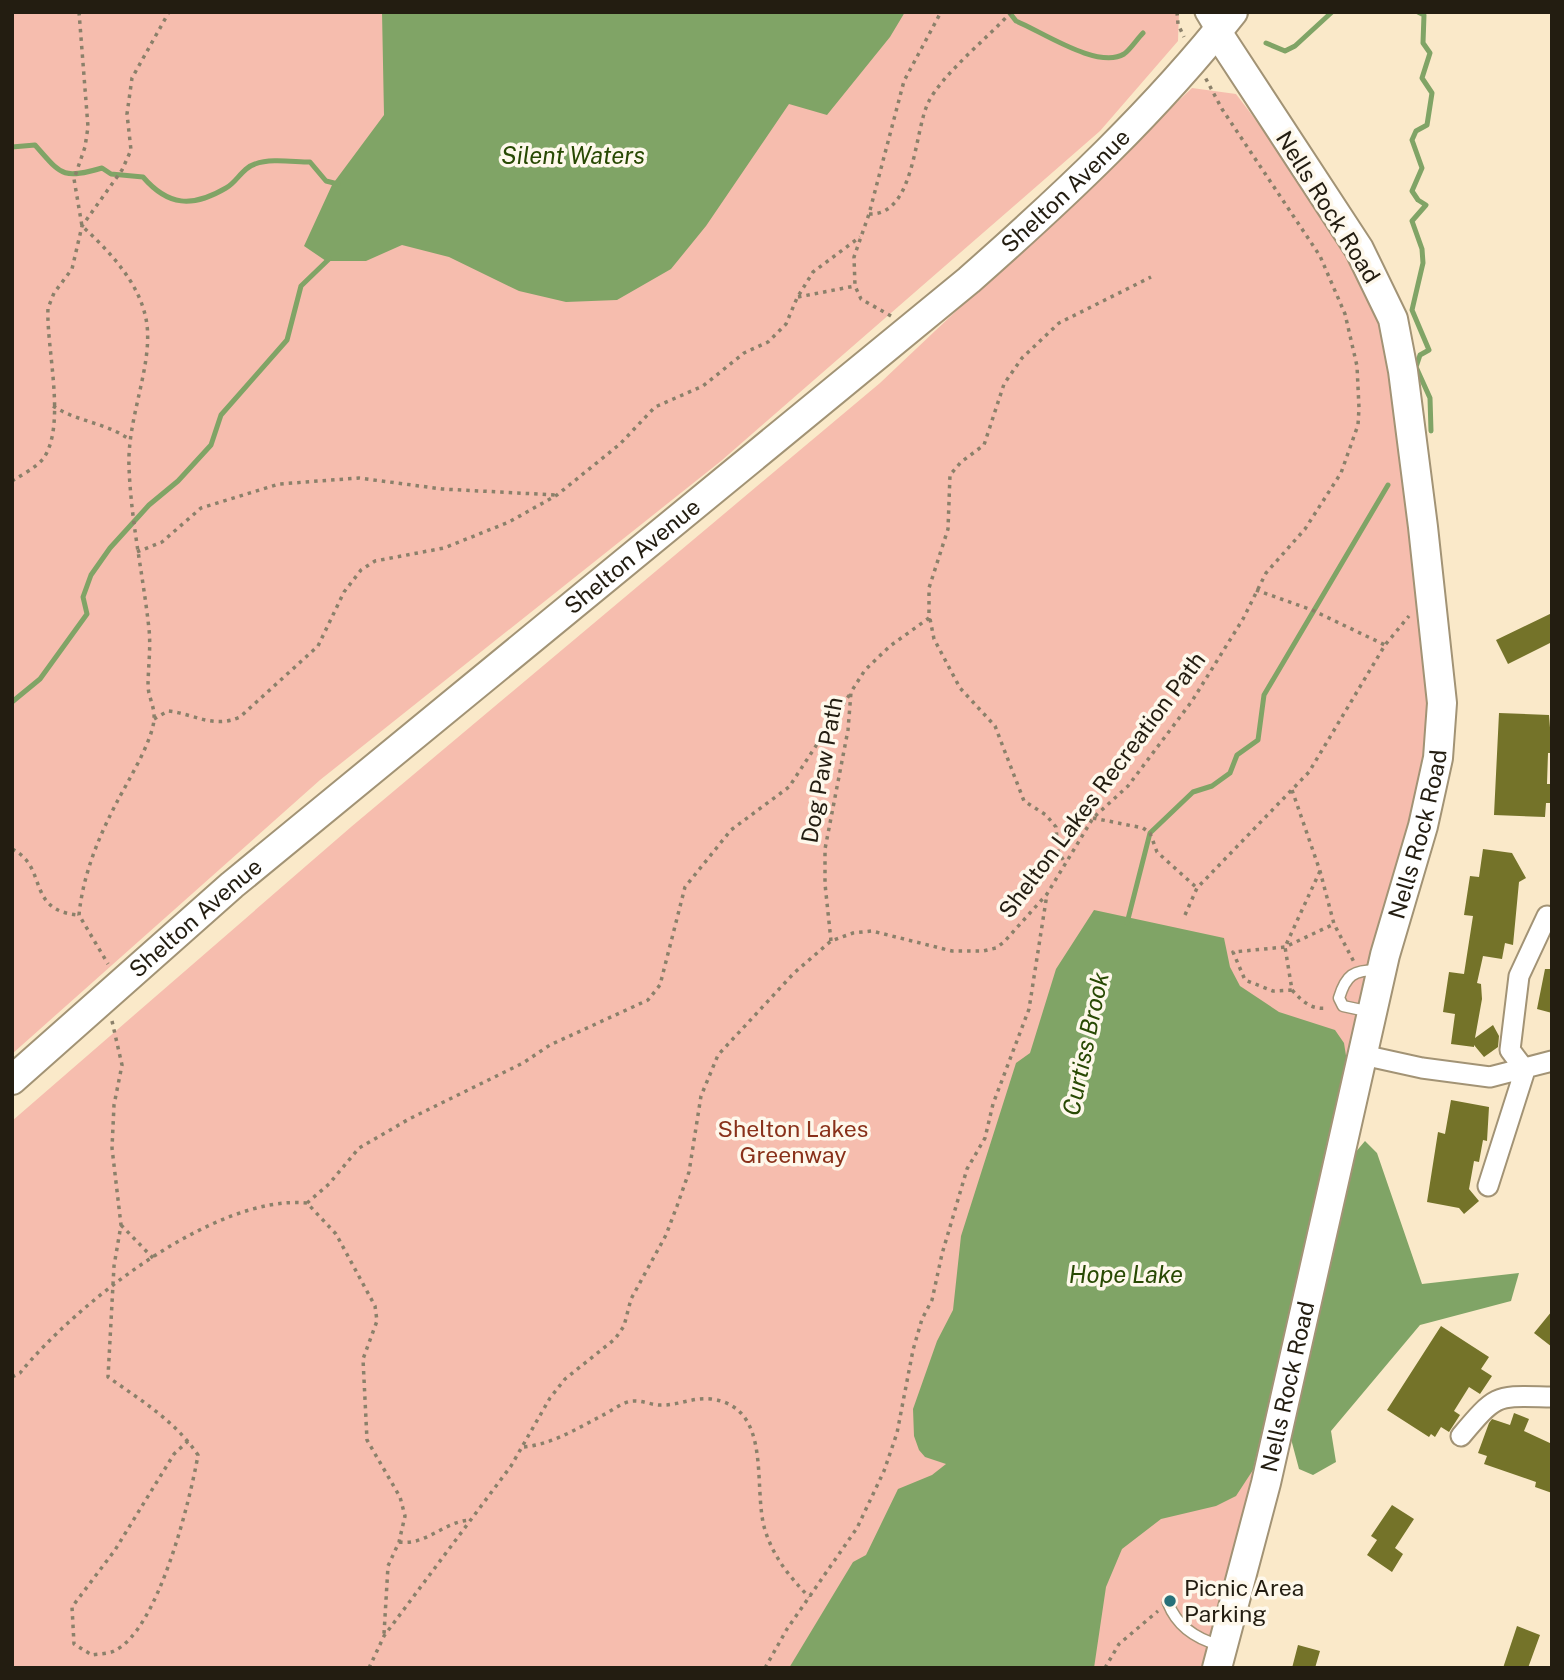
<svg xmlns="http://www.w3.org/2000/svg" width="1564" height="1680" font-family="'Public Sans',sans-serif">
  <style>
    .green { fill: #f6bdae }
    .water { fill: #80a466 }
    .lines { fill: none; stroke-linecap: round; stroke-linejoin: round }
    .stream { stroke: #80a466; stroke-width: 5 }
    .building { fill: #747329 }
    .service-casing { stroke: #a29375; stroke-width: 13 }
    .minor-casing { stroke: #a29375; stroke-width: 23 }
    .secondary-casing { stroke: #a29375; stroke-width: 32 }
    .path { stroke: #8b806a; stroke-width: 3.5; stroke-dasharray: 3.5 5; stroke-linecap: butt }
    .service { stroke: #fff; stroke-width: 10 }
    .minor { stroke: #fff; stroke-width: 19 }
    .secondary { stroke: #fff; stroke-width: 28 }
    .poi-dot { fill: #277079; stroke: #fef8eb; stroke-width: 2.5 }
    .labels { text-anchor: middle; stroke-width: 7; stroke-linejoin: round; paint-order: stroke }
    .street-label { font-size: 23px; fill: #231d11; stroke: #fef8eb }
    .park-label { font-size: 23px; fill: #89311a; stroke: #fef8eb }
    .poi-label { font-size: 23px; fill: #231d11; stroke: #fef8eb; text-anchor: start }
    .water-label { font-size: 24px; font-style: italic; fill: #284903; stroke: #fef8eb }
  </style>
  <rect width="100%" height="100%" fill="#fae9c9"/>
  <path class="green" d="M 12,12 L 1179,12 L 1178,41 L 1100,131 L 721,461 L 320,780 L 12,1054 Z
    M 1192,88 L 1236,94 L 1281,153 L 1344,249 L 1370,292 L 1385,339 L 1403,461 L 1430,707 L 1429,756 L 1280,1386 L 1207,1668 L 12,1668 L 12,1121 L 351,827 L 880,383 Z"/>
  <path class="water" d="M 382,12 L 905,12 L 890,37 L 827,115 L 789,104 L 706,226 L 671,269 L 617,300 L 566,302 L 519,291 L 449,257 L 402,245 L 366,261 L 326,261 L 304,246 L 332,185 L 384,115 Z
    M 1094,910 L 1224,938 L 1230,967 L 1240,986 L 1279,1012 L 1335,1030 L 1344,1043 L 1347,1062 L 1253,1470 L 1236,1496 L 1216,1506 L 1161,1519 L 1122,1549 L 1106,1587 L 1094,1668 L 789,1668 L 853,1562 L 866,1555 L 898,1489 L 932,1475 L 946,1464 L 925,1457 L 919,1450 L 914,1436 L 913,1409 L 937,1341 L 953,1310 L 961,1236 L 1016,1063 L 1030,1053 L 1056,969 Z
    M 1365,1141 L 1377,1153 L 1422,1284 L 1519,1273 L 1511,1301 L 1420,1325 L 1331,1431 L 1336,1462 L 1313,1475 L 1299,1469 L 1291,1439 L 1354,1154 Z"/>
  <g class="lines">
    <path class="stream" d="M 1009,12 L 1016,21 C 1041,31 1098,70 1124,54 C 1130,50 1137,39 1143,33
      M 1418,12 L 1424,15 L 1423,43 L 1430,53 L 1422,78 L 1432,93 L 1427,125 L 1416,131 L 1412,140 L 1422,168 L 1412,191 L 1418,200 L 1426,205 L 1412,221 L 1422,249 L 1423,263 L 1412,310 L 1429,350 L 1420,355 L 1416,367 L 1430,398 L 1431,431
      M 1266,43 L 1285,51 L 1295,46 L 1332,12
      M 12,147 L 35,145 C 61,174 61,180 102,168 L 111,174 L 143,177 C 168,206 192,208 226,188 C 237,182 242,168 255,164 C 271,158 294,162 310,162 L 326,181 L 338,184
      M 12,702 L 40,679 L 87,614 L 83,597 L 91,575 L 110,548 L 149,505 L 178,481 L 211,445 L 221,415 L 287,340 L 301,286 L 329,259
      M 1127,923 L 1150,833 L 1193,792 L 1212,786 L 1230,773 L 1237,755 L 1258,740 L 1264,695 L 1388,485"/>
  </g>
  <path class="building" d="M 1552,613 L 1552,642 L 1508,664 L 1496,640 Z
    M 1499,713 L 1549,715 L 1552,753 L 1548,753 L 1547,784 L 1552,784 L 1552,803 L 1546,803 L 1545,817 L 1494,815 Z
    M 1483,849 L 1512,853 L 1526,878 L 1519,882 L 1513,945 L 1505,943 L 1502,959 L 1483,956 L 1477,983 L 1481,984 L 1482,999 L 1475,1038 L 1493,1025 L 1499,1036 L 1498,1047 L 1484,1057 L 1474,1045 L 1474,1047 L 1451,1044 L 1455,1014 L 1443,1012 L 1449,972 L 1464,974 L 1473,916 L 1464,915 L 1470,876 L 1479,877 Z
    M 1545,969 L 1552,969 L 1552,1013 L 1537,1009 Z
    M 1451,1100 L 1489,1107 L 1487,1141 L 1483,1140 L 1479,1162 L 1474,1161 L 1469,1189 L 1479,1201 L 1464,1214 L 1459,1208 L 1427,1202 L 1438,1132 L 1445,1134 Z
    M 1552,1311 L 1552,1347 L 1534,1333 Z
    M 1441,1326 L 1489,1357 L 1481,1369 L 1492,1376 L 1480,1394 L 1469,1387 L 1454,1411 L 1460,1415 L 1449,1432 L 1441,1427 L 1435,1437 L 1431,1434 L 1429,1437 L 1387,1410 Z
    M 1514,1413 L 1529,1419 L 1524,1431 L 1552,1444 L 1552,1493 L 1535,1487 L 1536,1482 L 1484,1464 L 1487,1456 L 1478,1453 L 1489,1423 L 1492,1419 L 1510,1425 Z
    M 1392,1505 L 1414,1519 L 1395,1548 L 1403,1554 L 1392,1572 L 1367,1555 L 1377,1540 L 1371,1536 Z
    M 1517,1626 L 1540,1635 L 1528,1668 L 1503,1668 Z
    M 1298,1645 L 1320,1651 L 1315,1668 L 1292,1668 Z"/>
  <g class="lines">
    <g class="service-casing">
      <path id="service" d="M 1371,1012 L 1343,1006 L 1339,998 C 1346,975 1353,970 1378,970
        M 1168,1603 C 1177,1626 1197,1639 1219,1645"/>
    </g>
    <g class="minor-casing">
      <path id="minor" d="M 1205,12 L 1217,32
        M 1363,1055 L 1422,1068 L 1490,1077 L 1552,1061
        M 1488,1186 L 1525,1070 L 1510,1050 L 1519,976 L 1547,916
        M 1461,1436 C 1498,1392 1496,1396 1552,1397"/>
    </g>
    <g class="secondary-casing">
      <g id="secondary">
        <path id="s1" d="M 12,1080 L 232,885 L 969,280 C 1063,197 1155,111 1233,12"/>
        <path id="s2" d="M 1217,1668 L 1266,1483 L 1385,955 L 1423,826 L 1438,758 L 1442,703 L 1423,527 L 1403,371 L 1393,319 L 1359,249 L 1217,32"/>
      </g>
    </g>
    <path class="path" d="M 79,12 L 88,127 L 85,147 L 74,179 L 82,226 C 110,252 142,285 147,325 C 152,368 127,419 129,467 C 131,522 143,574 149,629 C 151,649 148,668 148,687 C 149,698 155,708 154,719 C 153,740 128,781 118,800 C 99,836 83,874 79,915 L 108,964
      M 1177,12 L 1178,24 L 1184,37
      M 869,214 C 915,216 914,132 928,103 C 942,74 988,38 1011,12
      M 798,297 L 855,286
      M 891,316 L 861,299 L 855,286 L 854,257 L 869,214 L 904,81 L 941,12
      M 53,406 C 78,422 104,422 129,439
      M 12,481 C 22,475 35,468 43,459 C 67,426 46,348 48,308 L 54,293 L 72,269 L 82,226 L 122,170 L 131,150 L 127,114 L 132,78 L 169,12
      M 137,552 L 162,542 L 201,508 L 279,484 L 359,478 L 442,489 L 556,495
      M 1256,590 L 1312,610 L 1385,645
      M 930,619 L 934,639 L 960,688 L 995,726 L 1024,801 L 1046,815 L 1056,827 L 1058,851 L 1065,863
      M 154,719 L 168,711 C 195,714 213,729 240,717 L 318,646 L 344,592 L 361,570 L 375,561 L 444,548 L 509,522 L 557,495 L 620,444 L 655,407 L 703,386 L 744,353 L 768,342 L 786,324 L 797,298 L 813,272 L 860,237
      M 1292,790 L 1320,871 L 1334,924 L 1354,962
      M 1093,818 L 1143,828 L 1150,833 L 1157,852 L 1197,888
      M 12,849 C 49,867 25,911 79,915
      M 1320,871 L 1285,947 L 1292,990 L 1273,991 L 1245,980 L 1233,952 L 1285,947 L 1334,924
      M 1185,915 L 1197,888 L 1309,772 L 1385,645 L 1409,616
      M 831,941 L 825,884 L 825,849 L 848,730 L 851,692 L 865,670 L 890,646 L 929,618 L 929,588 L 948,529 L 950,475 L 961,462 L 984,445 L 1004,384 L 1022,358 L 1059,323 L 1151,277
      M 1292,990 C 1303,1002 1311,1010 1328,1008
      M 112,1021 L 122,1065 L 114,1105 L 112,1148 L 121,1225 L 114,1266 L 108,1377 C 142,1401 175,1421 198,1455 C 190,1501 158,1631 114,1651 C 108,1654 98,1654 92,1655 L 74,1644 L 72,1607 L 115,1550 L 174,1454 L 188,1441
      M 307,1203 L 329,1184 L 359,1148 L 409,1119 L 523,1063 L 550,1045 L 648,1000 L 660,985 L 685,887 L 731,830 L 789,787 L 850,694
      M 121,1225 L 153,1258
      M 12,1377 L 20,1373 C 76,1304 215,1194 307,1203 L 336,1234 L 375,1306 L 377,1321 L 363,1359 L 367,1440 L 400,1497 L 405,1516 L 399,1542 L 388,1566 L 384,1634
      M 524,1447 C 553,1444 578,1428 603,1415 C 612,1411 622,1402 632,1401 C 643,1400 653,1406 663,1405 C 679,1405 694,1397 711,1399 C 774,1407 752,1488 765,1530 C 774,1558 789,1576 809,1597
      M 399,1542 C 426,1546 444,1521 471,1520
      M 369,1668 L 384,1636 L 511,1466 L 550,1398 L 565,1379 L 615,1339 L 624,1326 L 631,1299 L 666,1235 L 677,1206 L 689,1172 L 701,1096 L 718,1055 L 794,973 L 831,941 L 853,933 L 872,931 L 952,951 L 983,951 L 996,948 L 1004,942 L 1047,894 L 1093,818 L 1128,786 L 1192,701 L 1243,619 L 1266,573 L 1305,529 L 1341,473 L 1358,425 L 1359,408 L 1357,366 L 1345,314 L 1320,256 L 1222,109 L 1205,77
      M 765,1668 L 787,1629 L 857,1528 L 884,1471 L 897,1433 L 913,1350 L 922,1319 L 932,1300 L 942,1254 L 967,1169 L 985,1138 L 993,1104 L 1029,1009 L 1047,894
      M 1105,1668 L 1119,1644 L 1158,1611"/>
    <use href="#service" class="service"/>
    <use href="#minor" class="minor"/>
    <use href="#secondary" class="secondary"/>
  </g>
  <circle class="poi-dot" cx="1170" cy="1601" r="7"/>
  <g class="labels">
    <g class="street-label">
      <text dy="8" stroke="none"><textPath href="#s1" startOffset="1379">Shelton Avenue</textPath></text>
      <text transform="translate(1328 207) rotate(58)" y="8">Nells Rock Road</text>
      <text dy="8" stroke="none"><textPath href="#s1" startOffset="812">Shelton Avenue</textPath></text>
      <text transform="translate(822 770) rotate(-80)" y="8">Dog Paw Path</text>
      <text transform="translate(1102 785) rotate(-53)" y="8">Shelton Lakes Recreation Path</text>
      <text dy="8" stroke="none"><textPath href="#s2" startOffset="858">Nells Rock Road</textPath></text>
      <text dy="8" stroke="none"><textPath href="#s1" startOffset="245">Shelton Avenue</textPath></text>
      <text dy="8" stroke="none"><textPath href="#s2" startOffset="290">Nells Rock Road</textPath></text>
    </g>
    <g class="park-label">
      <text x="793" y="1137">Shelton Lakes<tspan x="793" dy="26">Greenway</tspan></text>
    </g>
    <g class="poi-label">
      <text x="1184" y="1596">Picnic Area<tspan x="1184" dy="26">Parking</tspan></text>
    </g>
    <g class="water-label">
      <text x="573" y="164">Silent Waters</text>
      <text transform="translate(1086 1044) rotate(-78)" y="8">Curtiss Brook</text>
      <text x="1126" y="1283">Hope Lake</text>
    </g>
  </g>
  <rect width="1564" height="1680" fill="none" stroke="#231d11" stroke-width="28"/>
</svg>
